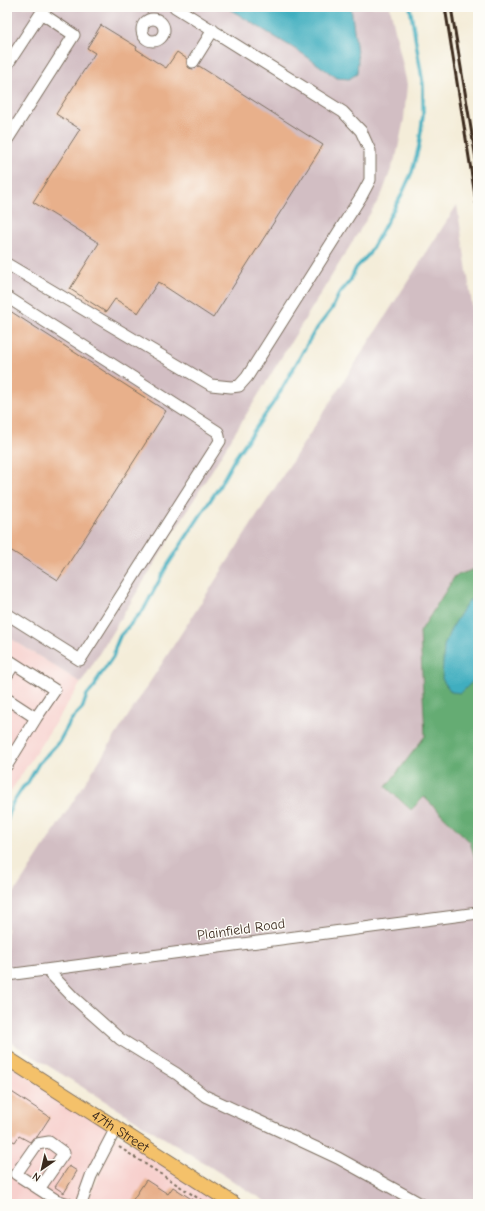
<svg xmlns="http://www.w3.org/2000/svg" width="485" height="1211" font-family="'Comic Neue',sans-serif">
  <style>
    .built { fill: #f7d0cd }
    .industrial { fill: #d2bec3 }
    .forest { fill: #65ac73; stroke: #506b48 }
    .water { fill: #41aebf; stroke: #3e6c6e }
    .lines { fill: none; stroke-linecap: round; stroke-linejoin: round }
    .stream { stroke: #41aebf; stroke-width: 3.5 }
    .building { fill: #e8b08b }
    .minor-casing { stroke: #7c6e5f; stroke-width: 13 }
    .major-casing { stroke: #7c6e5f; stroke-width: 16 }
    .path { stroke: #7c6e5f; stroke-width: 2; stroke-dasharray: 3 3; stroke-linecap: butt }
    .minor { stroke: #fff; stroke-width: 11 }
    .major { stroke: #f4c16b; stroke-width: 14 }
    .rail { stroke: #3b2a1e; stroke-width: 3 }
    .labels { text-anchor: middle; stroke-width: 3; stroke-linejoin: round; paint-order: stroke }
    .street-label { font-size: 14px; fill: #3b2a1e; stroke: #fdfcf7 }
  </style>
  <rect width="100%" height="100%" fill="#fdfcf7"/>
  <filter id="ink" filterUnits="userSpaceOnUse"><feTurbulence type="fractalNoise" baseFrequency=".025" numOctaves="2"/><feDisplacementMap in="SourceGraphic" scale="8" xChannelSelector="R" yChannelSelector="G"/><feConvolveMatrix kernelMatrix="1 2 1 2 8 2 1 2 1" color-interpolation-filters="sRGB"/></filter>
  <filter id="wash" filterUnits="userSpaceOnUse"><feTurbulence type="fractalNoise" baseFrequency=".012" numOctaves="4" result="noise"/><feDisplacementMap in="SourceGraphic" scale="16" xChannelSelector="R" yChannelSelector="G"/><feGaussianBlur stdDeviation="0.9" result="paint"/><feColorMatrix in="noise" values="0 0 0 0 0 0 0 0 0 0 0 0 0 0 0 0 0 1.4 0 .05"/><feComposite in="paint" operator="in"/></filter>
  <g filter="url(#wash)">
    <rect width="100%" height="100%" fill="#f4edd9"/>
    <path class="built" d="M 7,636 L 81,683 L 7,797 Z
      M 7,1062 L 112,1130 L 78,1204 L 7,1204 Z
      M 117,1134 L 227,1204 L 85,1204 Z"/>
    <path class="industrial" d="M 7,7 L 390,7 L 407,84 L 404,119 L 397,153 L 382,194 L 81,683 L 7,636 Z
      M 457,205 L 478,344 L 478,568 L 455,576 L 420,632 L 425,736 L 386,787 L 424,797 L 470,842 L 478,868 L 478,1204 L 270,1204 L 7,1040 L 7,904 Z"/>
    <path class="forest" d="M 478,568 L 478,868 L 470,842 L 424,797 L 411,810 L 386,787 L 425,736 L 420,632 L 455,576 Z"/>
    <path class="water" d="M 226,7 L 351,7 L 358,60 L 357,74 L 349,79 L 337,78 L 303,54 Z
      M 478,599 L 478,673 L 476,678 L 461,693 L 451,692 L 442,679 L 444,646 L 450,631 L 469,600 Z"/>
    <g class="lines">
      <path class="stream" d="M 7,821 L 12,804 L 23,787 L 27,784 L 39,763 L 59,742 L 71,720 L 82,709 L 87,695 L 95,686 L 97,680 L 114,655 L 115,648 L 120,636 L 144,609 L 167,566 L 219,487 L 235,458 L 276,399 L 314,332 L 332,309 L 339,294 L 350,281 L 356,268 L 369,254 L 401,196 L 412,172 L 419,146 L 423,115 L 423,84 L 410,7"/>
    </g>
    <g id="blocks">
      <path class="building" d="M 101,25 L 137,47 L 136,49 L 166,68 L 177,52 L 187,59 L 187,65 L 189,68 L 193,69 L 199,66 L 323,145 L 213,318 L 158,282 L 138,313 L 115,299 L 106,312 L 70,289 L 99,243 L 33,202 L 80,129 L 56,114 L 95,53 L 87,48 Z
        M 7,309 L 166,411 L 58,580 L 7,548 Z
        M 7,1089 L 50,1117 L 37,1137 L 33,1138 L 30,1142 L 19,1136 L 15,1142 L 7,1138 Z
        M 69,1166 L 77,1171 L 64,1193 L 55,1187 Z
        M 146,1180 L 168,1194 L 173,1187 L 199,1204 L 130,1204 Z"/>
    </g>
  </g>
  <g filter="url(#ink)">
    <use href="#blocks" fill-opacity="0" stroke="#7c6e5f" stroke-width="1"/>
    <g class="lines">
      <g class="minor-casing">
        <path id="minor" d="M142 30a11 11 0 1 1 22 0a11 11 0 1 1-22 0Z
          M 193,62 L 213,30
          M 7,65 L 45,7
          M 7,140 L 74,35 L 41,13
          M 7,264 L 211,385 L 231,387 L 239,386 L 247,377 L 362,195 L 370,180 L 370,151 L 361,131 L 343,112 L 175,7
          M 7,297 L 218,432 L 220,441 L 80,660 L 7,614
          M 7,659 L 55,690 L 36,718 L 7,699
          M 7,675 L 14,664
          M 7,765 L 36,718
          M 47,970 L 74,998 L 120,1039 L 177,1074 L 205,1096 L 338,1158 L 421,1204
          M 7,975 L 478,913
          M 39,1189 L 64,1153 L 49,1142 L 37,1144 L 16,1174 L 56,1200 L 68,1204
          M 81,1204 L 91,1176 L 116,1128"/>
      </g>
      <g class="major-casing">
        <g id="major">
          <path id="s1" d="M 7,1058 L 234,1204"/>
        </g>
      </g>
      <path class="path" d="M 119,1147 L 207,1204"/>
      <use href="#minor" class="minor"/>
      <use href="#major" class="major"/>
      <path class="rail" d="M 445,7 L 478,214
        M 451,7 L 478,171"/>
    </g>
  </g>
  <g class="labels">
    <g class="street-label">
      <text transform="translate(241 929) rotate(-8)" y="5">Plainfield Road</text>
      <text dy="5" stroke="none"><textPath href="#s1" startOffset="135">47th Street</textPath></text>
    </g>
  </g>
  <rect width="485" height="1211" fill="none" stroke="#fdfcf7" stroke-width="24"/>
  <g transform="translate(42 1169) rotate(214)" stroke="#fdfcf7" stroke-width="3" paint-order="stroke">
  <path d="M0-3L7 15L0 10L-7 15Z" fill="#3b2a1e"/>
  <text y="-6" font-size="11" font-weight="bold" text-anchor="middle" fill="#3b2a1e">N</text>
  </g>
</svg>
